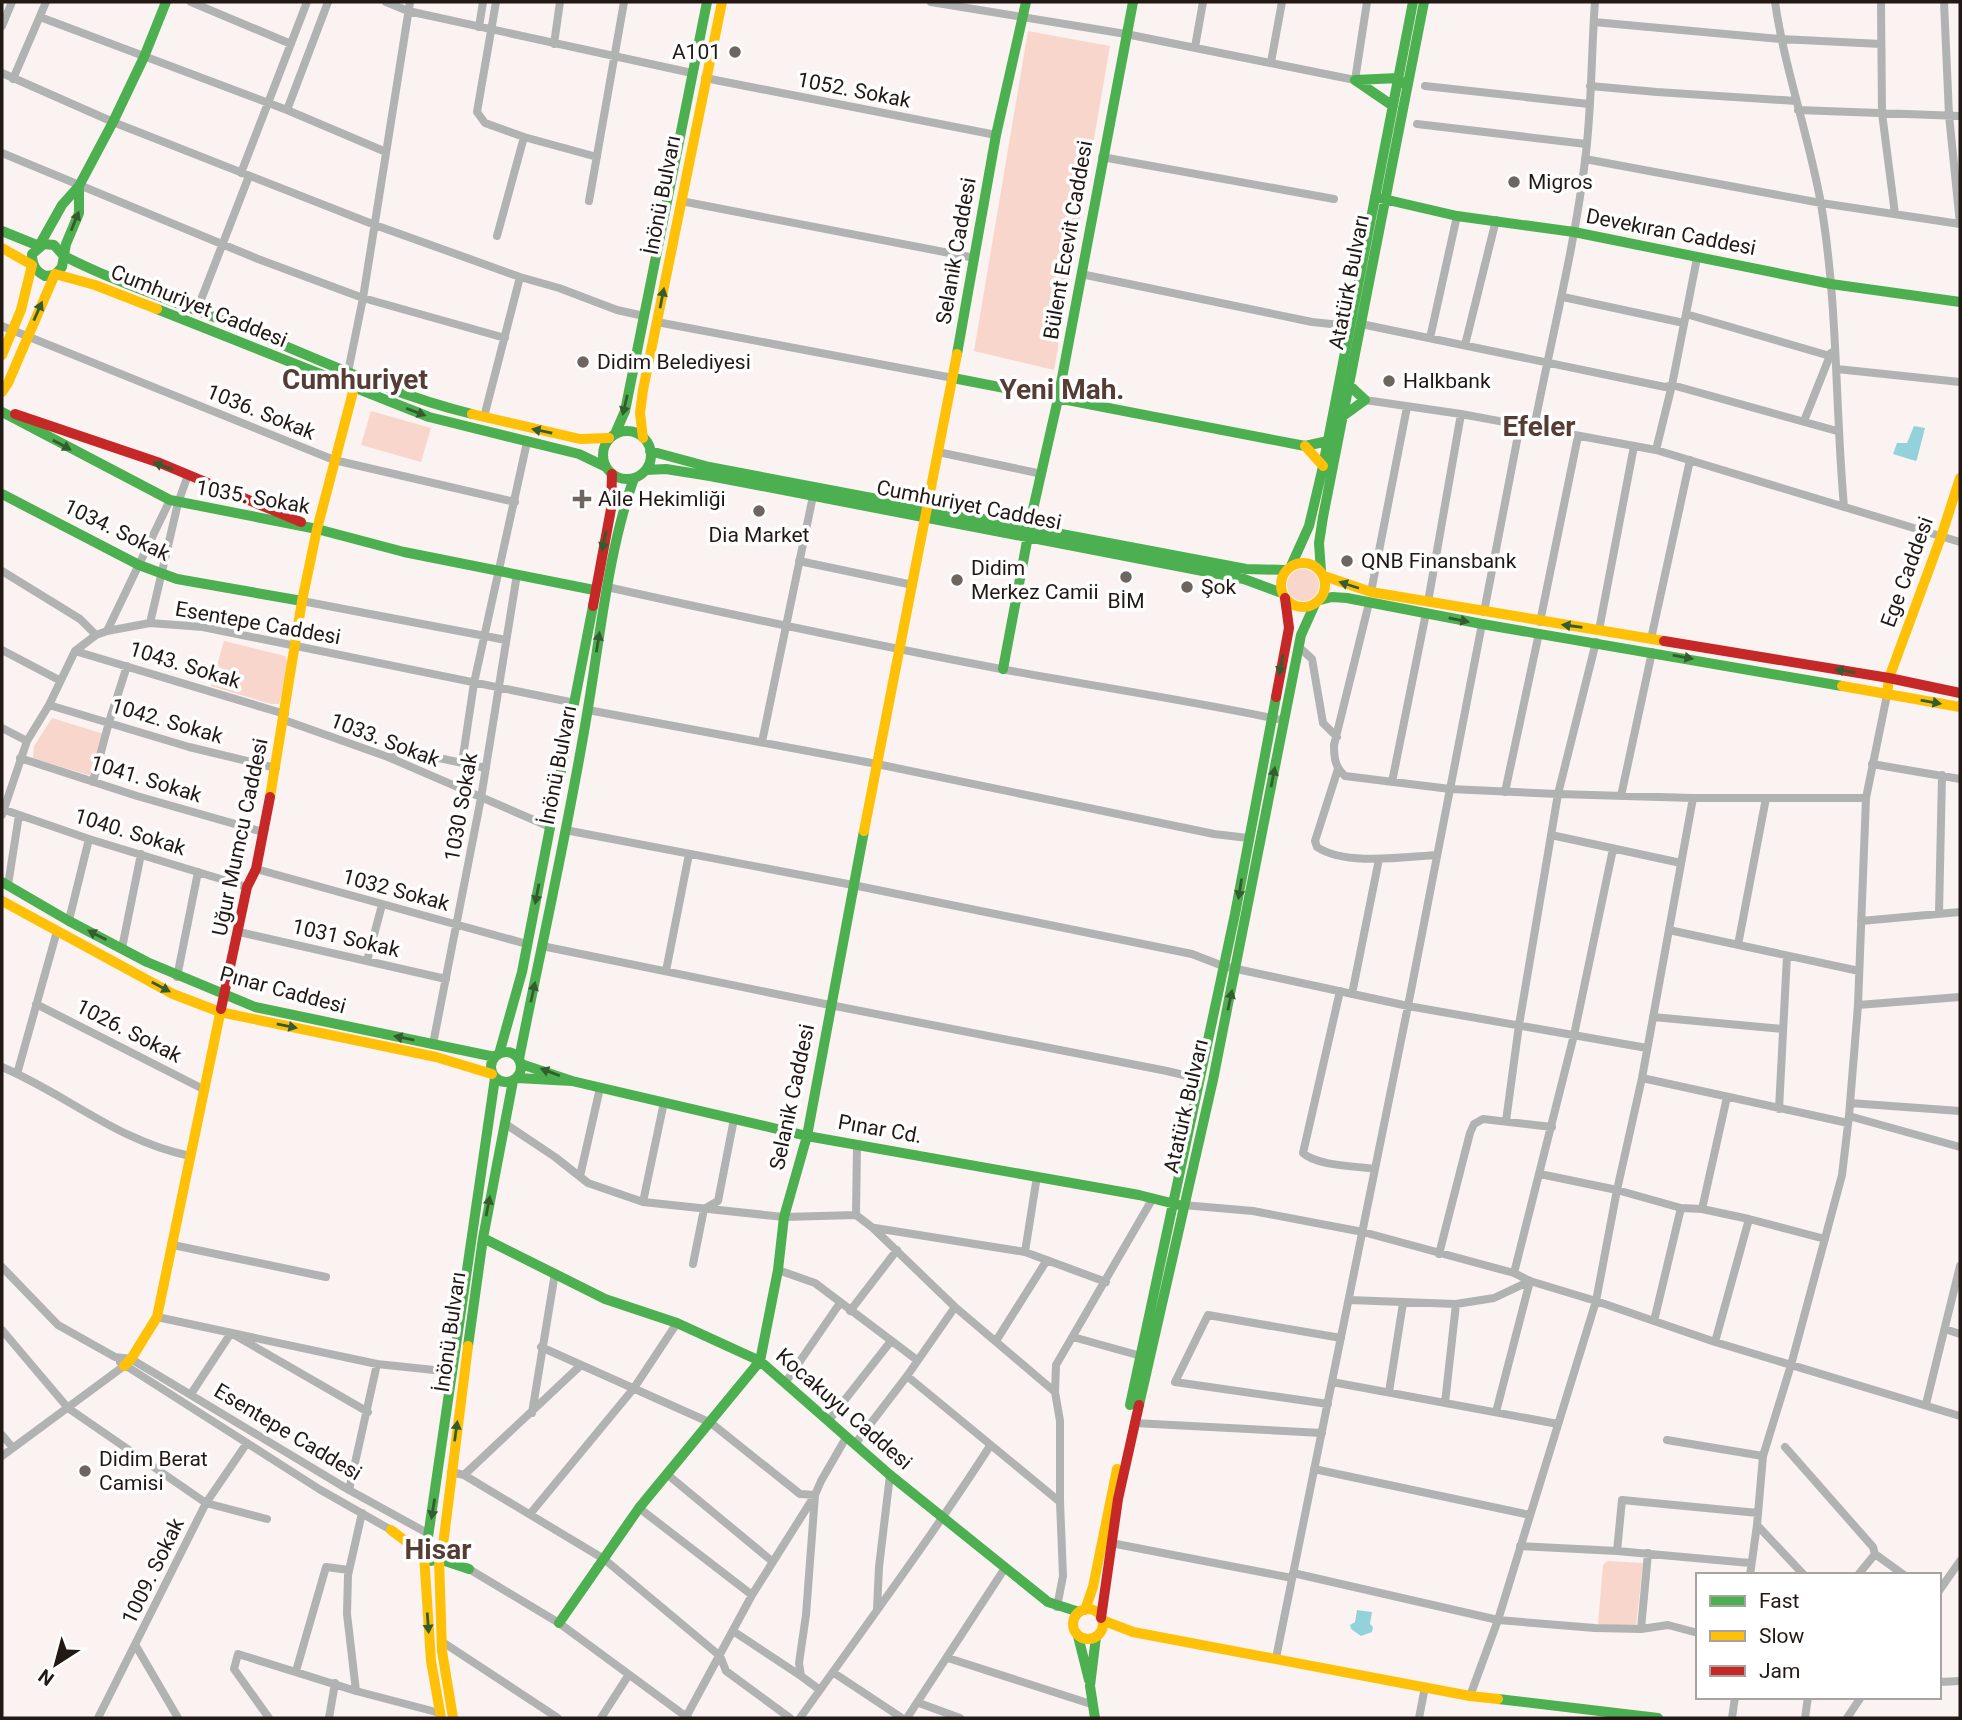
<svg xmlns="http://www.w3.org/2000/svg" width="1962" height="1720" font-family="Roboto,sans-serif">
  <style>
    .green { fill: #f9d6cc }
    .water { fill: #94d2db }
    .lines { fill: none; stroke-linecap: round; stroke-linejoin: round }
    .street { stroke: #b1b2b2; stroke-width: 8 }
    .fast { stroke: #4caf50; stroke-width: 10 }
    .slow { stroke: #ffc107; stroke-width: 10 }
    .jam { stroke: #c62828; stroke-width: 10 }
    .oneway { fill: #355c2f }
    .poi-dot { fill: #6e6561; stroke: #fff; stroke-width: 2.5 }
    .labels { text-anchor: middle; stroke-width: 7; stroke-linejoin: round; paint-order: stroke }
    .poi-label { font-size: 21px; fill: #221814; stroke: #fff; text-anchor: start }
    .street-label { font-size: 21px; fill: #221814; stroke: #fff }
    .district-label { font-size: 28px; font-weight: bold; fill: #553c35; stroke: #fff }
  </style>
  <rect width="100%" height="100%" fill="#faf3f1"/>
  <path class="green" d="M 1028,31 L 1110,46 L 1054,370 L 974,351 Z
    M 371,411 L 431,428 L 421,462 L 361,445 Z
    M1287 585a16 16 0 1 1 32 0a16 16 0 1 1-32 0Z
    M 224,641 L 285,656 L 288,663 L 279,704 L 271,704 L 211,686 Z
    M 52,718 L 104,734 L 91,776 L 33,758 L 34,746 Z
    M 1607,1561 L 1643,1563 L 1636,1626 L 1598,1624 L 1603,1565 Z"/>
  <path class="water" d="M 1914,426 L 1925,428 L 1917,459 L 1916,461 L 1893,454 L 1897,443 L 1907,443 Z
    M 1357,1610 L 1372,1612 L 1370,1624 L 1373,1627 L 1372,1632 L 1361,1636 L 1351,1629 L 1350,1625 L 1355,1622 Z"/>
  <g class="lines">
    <path class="street" d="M 191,2 L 291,44
      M 386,2 L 408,11 L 692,73
      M 496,2 L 477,112 L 485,123 L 524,137 L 597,157
      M 931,2 L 1126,34 L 1355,80 L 1367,2
      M 1775,2 C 1785,71 1809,136 1821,204 C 1838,304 1835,406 1844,507
      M 1881,2 L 1882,113 L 1895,214
      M 1944,2 L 1949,115 L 1960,224
      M 40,17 L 287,110 L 386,152
      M 1594,22 L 1781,39 L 1881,44
      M 2,26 L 12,2
      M 479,27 L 483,2
      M 554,44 L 560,2
      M 1195,47 L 1203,2
      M 1271,62 L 1282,2
      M 2,73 L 113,122 L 375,225 L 520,277 L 559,288 L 617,310 L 644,316
      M 705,78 L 996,135
      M 13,79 L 46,2
      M 1425,86 L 1589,104
      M 1590,86 L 1657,92 L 1796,101
      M 287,110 L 328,2
      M 1798,110 L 1960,116
      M 1417,124 L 1586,144
      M 2,153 L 258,259 L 363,298 L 505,338
      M 1102,157 L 1334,199
      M 1585,159 L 1821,203 L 1960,224
      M 241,173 L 307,2
      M 589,201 L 624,2
      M 681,201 L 975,258
      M 497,236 L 524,137
      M 1081,274 L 1312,322 L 1350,326
      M 1563,297 L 1684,323
      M 197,310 L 249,176
      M 1686,314 L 1830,356
      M 657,322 L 953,378
      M 1361,324 L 1665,387 L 1672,385 L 1837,431
      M 2,326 L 334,460 L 515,502
      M 1430,338 L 1457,216
      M 1465,345 L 1496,220
      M 1837,369 L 1960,382
      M 348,372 L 363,298 L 410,2
      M 1365,400 L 1461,414 L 1656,450 L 1960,542
      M 484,417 L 520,277
      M 1804,421 L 1831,353
      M 1534,428 C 1551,339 1574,251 1585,161 C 1592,108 1591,55 1595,2
      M 1656,450 L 1672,385 L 1697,258
      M 938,452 L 1042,474
      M 799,561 L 913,585
      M 2,571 L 80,619 L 96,635
      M 607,587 C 738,616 869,644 1001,669 C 1093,686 1186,700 1277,719
      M 1371,592 L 1407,407
      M 302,601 L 506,640
      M 1428,602 L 1461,414
      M 1369,603 L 1334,745 C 1334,758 1335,767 1345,776 L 1450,789 L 1558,794 L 1693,798 L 1866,798
      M 1484,612 L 1520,425
      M 1540,622 L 1578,436
      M 150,623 L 178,503 L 188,475
      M 1599,630 L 1634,446
      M 107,631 L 170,500
      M 1651,639 L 1690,460
      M 1299,647 L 1312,659 L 1323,723 L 1337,737
      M 2,650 L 59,680
      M 75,651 L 285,714
      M 49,705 L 189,747 L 276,768
      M 588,710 L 877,764 L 1214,834 L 1248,838
      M 284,720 L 388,757 L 550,827
      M 2,728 L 27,741
      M 762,742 L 813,496
      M 388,757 L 401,750 L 486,768
      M 20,758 L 137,796 L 263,832
      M 462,763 L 474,683 L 527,442
      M 1872,764 L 1960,779
      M 1338,769 L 1315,841 L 1317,847 C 1345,866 1404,857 1437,855
      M 93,782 L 109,722 L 127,666
      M 1392,782 L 1426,613
      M 1505,792 L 1539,633
      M 1621,796 L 1652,652
      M 2,809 L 89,839 L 247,887
      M 2,815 L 27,741 L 49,705 L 75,651 L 96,635 L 107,631 L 150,623 L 203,627 L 575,703
      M 565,830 L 853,885 L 1192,954 L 1223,966 L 1408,1006 L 1647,1048
      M 1551,835 L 1681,863
      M 256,869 L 527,944
      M 8,885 L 19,815
      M 1939,914 L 1942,775
      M 69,920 L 89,839
      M 1861,921 L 1960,912
      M 1669,930 L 1859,971
      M 239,932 L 446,979
      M 1738,945 L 1766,798
      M 542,946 L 830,1005 L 1167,1071 L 1200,1079
      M 122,948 L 141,854
      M 367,961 L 382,905
      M 666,971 L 689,854
      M 177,977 L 198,872
      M 1340,991 L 1303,1153 C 1317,1166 1356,1166 1375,1169
      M 1352,994 L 1379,859
      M 36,1004 L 205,1090
      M 1858,1005 L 1960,997
      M 1653,1017 L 1782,1029
      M 433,1044 L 481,798 L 517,574
      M 2,1067 C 68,1095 117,1141 190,1156
      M 17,1074 L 57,931
      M 1642,1078 L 1848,1123
      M 1850,1103 L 1960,1111
      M 1779,1109 L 1787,956
      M 1849,1116 L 1960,1147
      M 1506,1121 L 1519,1025 L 1558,794 L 1596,642
      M 504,1123 L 555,1157 L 588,1183 L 643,1202 L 784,1217 L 856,1215 L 873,1228 L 955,1307 L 1055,1392
      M 1540,1174 L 1617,1190 L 1681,1208 L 1702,1209 L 1749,1219 L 1825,1239
      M 580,1176 L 600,1088
      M 643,1202 L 664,1102
      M 1183,1205 L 1253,1211 L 1363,1232 L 1514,1273 L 1530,1281 L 1596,1301 L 1715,1342 L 1960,1416
      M 1702,1209 L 1727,1097
      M 856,1215 L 857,1145
      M 875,1228 L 1025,1252 L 1106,1282
      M 173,1245 L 326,1277
      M 1025,1252 L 1037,1176
      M 1439,1254 L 1470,1133 L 1474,1124 L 1483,1119 L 1552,1127
      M 693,1264 L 704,1209 L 718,1201 L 734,1119
      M 2,1267 L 58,1325 L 115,1357 L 131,1359 L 349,1490 L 429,1534
      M 778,1270 L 815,1283 L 917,1360
      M 1514,1273 L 1574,1035 L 1613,849
      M 1349,1300 L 1456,1304 L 1494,1298 L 1530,1281
      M 850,1311 L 897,1250
      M 157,1317 L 377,1364 L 453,1372
      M 1654,1321 L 1681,1208
      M 1945,1329 L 1960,1334
      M 2,1330 L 68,1408 L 206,1503 L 267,1519
      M 1073,1337 L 1141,1356
      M 996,1341 L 1047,1260
      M 1715,1342 L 1749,1219
      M 541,1347 L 711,1423 L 800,1494 L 815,1495 L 752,1595 L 686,1717
      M 120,1362 L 319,1489 L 391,1530
      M 907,1376 L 1060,1502
      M 1332,1382 L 1558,1424
      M 785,1383 L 840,1303
      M 1389,1392 L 1403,1303
      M 191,1394 L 231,1333 L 368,1412
      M 1445,1403 L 1456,1304
      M 1328,1404 L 1175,1382 L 1208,1315 L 1341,1338
      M 1926,1404 L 1960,1266
      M 1496,1412 L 1530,1281
      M 532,1413 L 555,1273
      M 829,1420 L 891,1341
      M 1134,1423 L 1322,1433
      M 2,1435 L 13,1448
      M 1667,1440 L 1763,1456
      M 855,1444 L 907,1376 L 955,1307
      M 1785,1447 L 1873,1547 L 1875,1554 L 1904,1575
      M 2,1456 L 124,1366
      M 1314,1469 L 1530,1515
      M 451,1472 L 464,1475 L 581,1365
      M 464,1475 L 604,1559 L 720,1656 L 726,1671 L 790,1718
      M 668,1475 L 773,1562
      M 349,1490 L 377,1364
      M 639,1508 L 752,1595
      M 530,1514 L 634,1388 L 677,1323
      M 1757,1525 L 1804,1575
      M 1111,1543 L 1292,1578
      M 1520,1546 L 1617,1551 L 1750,1563
      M 1617,1551 L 1622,1500 L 1758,1513
      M 469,1569 L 559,1623 L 688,1718
      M 1293,1573 L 1498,1620 L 1595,1628 L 1641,1629 L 1668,1625 L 1698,1633
      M 1750,1575 L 1757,1525 L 1763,1456 L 1791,1365 L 1842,1175 L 1849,1116 L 1858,1005 L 1866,798 L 1887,695
      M 1858,1575 L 1875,1554
      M 1939,1591 L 1960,1561
      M 1057,1607 L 1063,1576 L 1060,1502 L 1060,1421 L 1055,1392 L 1056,1365 L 1153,1198
      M 877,1609 L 879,1567 L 890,1475
      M 1641,1629 L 1648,1553
      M 733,1631 L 801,1676
      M 441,1641 L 558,1718
      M 136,1646 L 178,1718
      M 948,1658 L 1091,1704
      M 1276,1658 L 1408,1006 L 1482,624
      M 296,1671 L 326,1567 L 349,1570
      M 834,1673 L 902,1718
      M 1939,1682 L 1960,1681
      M 820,1690 L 801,1676 L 799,1663 L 806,1615 L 815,1495 L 821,1481 L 847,1436
      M 356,1691 L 347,1614 L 348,1575 L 362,1513
      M 1470,1696 L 1498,1620 L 1596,1301 L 1617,1190 L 1642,1078 L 1693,798
      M 919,1703 L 960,1718
      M 98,1718 L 206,1503 L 247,1443
      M 269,1718 L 234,1669 L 238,1654 L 356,1691 L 440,1713
      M 329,1718 L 335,1683
      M 601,1718 L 628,1676
      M 800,1718 C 864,1628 930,1539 990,1446
      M 907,1718 L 1005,1568
      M 1419,1718 L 1425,1687
      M 1732,1718 L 1735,1697
      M 1805,1718 L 1808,1697
      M 1847,1718 L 1861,1697"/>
    <path class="fast" d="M 1355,80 L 1398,78 L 1402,83
      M 1355,80 L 1393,106
      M 1375,197 L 1457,216 L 1574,232 L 1831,284 L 1960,302
      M 2,231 L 39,246 L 62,205 L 79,186 L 113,122 L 144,57 L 166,2
      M 64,256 C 121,285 183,304 242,328 C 318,359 393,395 472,414
      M 64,256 L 54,245 L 44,244 L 32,254 C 32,264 35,271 45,276 L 55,275 L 62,267 L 66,244 L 79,213 L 79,186
      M 157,309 L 429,417 L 579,454 L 606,467
      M 957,354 L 996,135 L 1026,2
      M 953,378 L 1305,446 L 1328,441
      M 2,412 L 170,500 L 317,529 L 404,552 L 594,590
      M 1343,416 L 1365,400 L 1349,385
      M603 455a24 24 0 1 1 48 0a24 24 0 1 1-48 0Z
      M 615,434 L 625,411 L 707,2
      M 650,451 L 709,467 L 1246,569 L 1286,570
      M 646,470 L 666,469 L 710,476 L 1244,579 L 1282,593
      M 2,494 L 139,565 L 177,579 L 302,601
      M 1029,527 L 1058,399 L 1133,2
      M 1291,566 L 1309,526 L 1322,471 L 1413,2
      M 1321,571 L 1319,543 L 1323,517 L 1424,2
      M 1320,600 L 1332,597 L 1347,598 L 1482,624 L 1842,686
      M 1003,669 L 1028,536
      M 2,882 L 69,921 L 147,962 L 255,1007 L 495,1057
      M491 1067a15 15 0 1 1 30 0a15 15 0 1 1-30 0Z
      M 499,1054 L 522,972 L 593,606
      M 519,1059 C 542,942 569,825 588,708 C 601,631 608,552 634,478
      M 517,1078 L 572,1081 L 521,1064
      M 572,1081 L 807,1136 L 1139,1195 L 1179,1205
      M 483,1238 L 605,1299 L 677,1323 L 760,1361 L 890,1475 L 1048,1602 L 1079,1612
      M 468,1346 L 483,1238 L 513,1081
      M 1130,1405 L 1235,914 L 1276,697
      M 1139,1405 L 1213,1080 L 1301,635 L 1315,604
      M 469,1569 L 439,1559 L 431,1561 L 423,1552 L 427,1544 L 495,1078
      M 559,1623 L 639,1508 L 760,1361 L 778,1270 L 784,1217 L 807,1136 L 864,831
      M 1078,1636 L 1089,1680
      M 1498,1699 L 1658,1718
      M 1095,1718 L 1090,1686 L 1096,1637"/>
    <path class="slow" d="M 2,248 L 32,265 L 21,310 L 2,355
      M 2,392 L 8,383 L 55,274 L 95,285 L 157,309
      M 472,414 L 580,439 L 609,438
      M 643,438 L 640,413 L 643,390 L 722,2
      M 1305,446 L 1323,466
      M1281 585a22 22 0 1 1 44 0a22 22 0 1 1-44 0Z
      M 1324,576 L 1371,592 L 1664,641
      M 1842,686 L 1960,707
      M 1887,695 L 1889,678 L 1941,537 L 1960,478
      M 270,797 L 302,601 L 317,529 L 354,388
      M 864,831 L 957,354
      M 2,901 L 173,994 L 220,1012 L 436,1057 L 492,1074
      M 124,1366 L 131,1359 L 157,1317 L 221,1009
      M 391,1530 L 424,1555 L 431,1661 L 441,1718
      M1073 1624a15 15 0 1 1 30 0a15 15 0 1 1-30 0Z
      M 1085,1610 L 1093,1587 L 1117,1469
      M 1102,1620 L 1133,1632 L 1470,1696 L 1498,1699
      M 453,1718 L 442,1651 L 439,1559 L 442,1553 L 468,1346"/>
    <path class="jam" d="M 15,414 L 160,463 L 301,522
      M 593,606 L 611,509 L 612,474
      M 1664,641 L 1889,678 L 1960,693
      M 1276,697 L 1289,628 L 1285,598
      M 221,1009 L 247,887 L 256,869 L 270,797
      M 1101,1618 L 1118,1499 L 1139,1405"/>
  </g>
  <defs><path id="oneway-solid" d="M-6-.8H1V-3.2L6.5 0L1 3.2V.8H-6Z" transform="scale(1.75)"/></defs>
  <g class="oneway">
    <use href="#oneway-solid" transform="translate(75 221) rotate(-68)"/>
    <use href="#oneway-solid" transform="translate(662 298) rotate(-79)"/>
    <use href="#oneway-solid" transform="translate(38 311) rotate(-66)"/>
    <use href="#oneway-solid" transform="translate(625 405) rotate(103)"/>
    <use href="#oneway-solid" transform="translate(416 412) rotate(21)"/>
    <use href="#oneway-solid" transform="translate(542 431) rotate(-168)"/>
    <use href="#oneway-solid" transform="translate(62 445) rotate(29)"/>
    <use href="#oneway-solid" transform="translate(163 466) rotate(-160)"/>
    <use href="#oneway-solid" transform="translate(604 541) rotate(102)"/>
    <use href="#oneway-solid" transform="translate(1349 585) rotate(-162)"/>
    <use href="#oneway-solid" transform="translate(1459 620) rotate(11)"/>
    <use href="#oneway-solid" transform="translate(1572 626) rotate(-172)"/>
    <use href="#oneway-solid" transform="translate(598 642) rotate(-81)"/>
    <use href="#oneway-solid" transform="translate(1683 657) rotate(10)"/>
    <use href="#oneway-solid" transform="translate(1281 665) rotate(101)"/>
    <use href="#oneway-solid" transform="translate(1845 671) rotate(-171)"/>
    <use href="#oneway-solid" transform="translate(1931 702) rotate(10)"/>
    <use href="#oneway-solid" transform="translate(1273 777) rotate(-79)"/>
    <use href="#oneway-solid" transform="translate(1240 889) rotate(99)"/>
    <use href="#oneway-solid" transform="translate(537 894) rotate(101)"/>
    <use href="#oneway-solid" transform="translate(97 935) rotate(-153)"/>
    <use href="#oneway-solid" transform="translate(161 987) rotate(28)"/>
    <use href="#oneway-solid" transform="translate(533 992) rotate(-78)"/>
    <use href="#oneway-solid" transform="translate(1230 1000) rotate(-78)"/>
    <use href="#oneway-solid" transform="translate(287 1026) rotate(12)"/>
    <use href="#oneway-solid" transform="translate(404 1038) rotate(-169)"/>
    <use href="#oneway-solid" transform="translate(550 1072) rotate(-159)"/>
    <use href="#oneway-solid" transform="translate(488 1206) rotate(-79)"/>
    <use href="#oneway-solid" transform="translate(456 1431) rotate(-82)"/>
    <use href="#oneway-solid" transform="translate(433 1509) rotate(99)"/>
    <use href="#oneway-solid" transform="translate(428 1623) rotate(86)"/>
  </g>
  <g class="poi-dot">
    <circle cx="735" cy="52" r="7"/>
    <circle cx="1514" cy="182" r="7"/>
    <circle cx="583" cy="362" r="7"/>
    <circle cx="1389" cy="381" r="7"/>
    <path d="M578.5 488.5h7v7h7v7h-7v7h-7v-7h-7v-7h7z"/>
    <circle cx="759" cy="511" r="7"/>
    <circle cx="1347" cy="561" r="7"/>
    <circle cx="1126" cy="577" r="7"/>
    <circle cx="957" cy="580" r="7"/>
    <circle cx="1187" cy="587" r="7"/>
    <circle cx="85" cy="1471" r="7"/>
  </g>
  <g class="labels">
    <g class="poi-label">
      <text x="721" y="59" text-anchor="end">A101</text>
      <text x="1528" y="189">Migros</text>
      <text x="597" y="369">Didim Belediyesi</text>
      <text x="1403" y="388">Halkbank</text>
      <text x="598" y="506">Aile Hekimliği</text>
      <text x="759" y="542" text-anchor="middle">Dia Market</text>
      <text x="1361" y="568">QNB Finansbank</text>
      <text x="971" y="575">Didim<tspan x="971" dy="24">Merkez Camii</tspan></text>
      <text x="1201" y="594">Şok</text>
      <text x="1126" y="608" text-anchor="middle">BİM</text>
      <text x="99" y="1466">Didim Berat<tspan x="99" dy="24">Camisi</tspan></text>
    </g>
    <g class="street-label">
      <text transform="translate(854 90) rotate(11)" y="7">1052. Sokak</text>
      <text transform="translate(662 195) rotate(-79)" y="7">İnönü Bulvarı</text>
      <text transform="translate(1671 232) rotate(11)" y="7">Devekıran Caddesi</text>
      <text transform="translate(1068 240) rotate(-80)" y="7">Bülent Ecevit Caddesi</text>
      <text transform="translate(956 251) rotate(-80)" y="7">Selanik Caddesi</text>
      <text transform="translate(1349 282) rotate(-79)" y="7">Atatürk Bulvarı</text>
      <text transform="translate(199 306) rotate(22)" y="7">Cumhuriyet Caddesi</text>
      <text transform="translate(261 412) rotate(22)" y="7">1036. Sokak</text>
      <text transform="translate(253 497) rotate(10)" y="7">1035. Sokak</text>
      <text transform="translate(969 505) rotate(11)" y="7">Cumhuriyet Caddesi</text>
      <text transform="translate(117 530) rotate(26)" y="7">1034. Sokak</text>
      <text transform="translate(1907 572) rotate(-70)" y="7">Ege Caddesi</text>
      <text transform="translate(258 623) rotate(10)" y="7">Esentepe Caddesi</text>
      <text transform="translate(185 665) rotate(17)" y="7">1043. Sokak</text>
      <text transform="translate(167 721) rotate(16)" y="7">1042. Sokak</text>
      <text transform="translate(385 740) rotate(21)" y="7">1033. Sokak</text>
      <text transform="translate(558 765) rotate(-79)" y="7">İnönü Bulvarı</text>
      <text transform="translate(146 779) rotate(17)" y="7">1041. Sokak</text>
      <text transform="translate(461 807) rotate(-80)" y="7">1030 Sokak</text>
      <text transform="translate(130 832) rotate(17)" y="7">1040. Sokak</text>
      <text transform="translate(240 837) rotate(-78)" y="7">Uğur Mumcu Caddesi</text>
      <text transform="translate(396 890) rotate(15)" y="7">1032 Sokak</text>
      <text transform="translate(346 938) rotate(13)" y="7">1031 Sokak</text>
      <text transform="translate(283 990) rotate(15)" y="7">Pınar Caddesi</text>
      <text transform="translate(129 1031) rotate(27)" y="7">1026. Sokak</text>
      <text transform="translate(792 1097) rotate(-78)" y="7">Selanik Caddesi</text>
      <text transform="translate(1186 1106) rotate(-77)" y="7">Atatürk Bulvarı</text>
      <text transform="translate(880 1129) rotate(10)" y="7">Pınar Cd.</text>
      <text transform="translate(450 1332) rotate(-82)" y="7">İnönü Bulvarı</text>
      <text transform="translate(844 1409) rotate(41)" y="7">Kocakuyu Caddesi</text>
      <text transform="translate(288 1432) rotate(31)" y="7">Esentepe Caddesi</text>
      <text transform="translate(153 1571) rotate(-64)" y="7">1009. Sokak</text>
    </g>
    <g class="district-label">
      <text x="355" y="389">Cumhuriyet</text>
      <text x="1062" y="399">Yeni Mah.</text>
      <text x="1539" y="436">Efeler</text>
      <text x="438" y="1559">Hisar</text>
    </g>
  </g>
  <rect width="1962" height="1720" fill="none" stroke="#221814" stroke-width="7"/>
  <rect x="1696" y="1573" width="245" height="126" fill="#ffffff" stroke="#a7a3a1" stroke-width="2"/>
  <rect x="1710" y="1596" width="35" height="10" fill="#4caf50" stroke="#a7a3a1" stroke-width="2"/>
  <text x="1759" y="1608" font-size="21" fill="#221814">Fast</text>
  <rect x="1710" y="1631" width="35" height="10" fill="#ffc107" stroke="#a7a3a1" stroke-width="2"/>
  <text x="1759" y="1643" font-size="21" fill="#221814">Slow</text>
  <rect x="1710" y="1666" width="35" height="10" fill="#c62828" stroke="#a7a3a1" stroke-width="2"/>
  <text x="1759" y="1678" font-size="21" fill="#221814">Jam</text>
  <g transform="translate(56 1664) rotate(216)" stroke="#ffffff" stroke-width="5" paint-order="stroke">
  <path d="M0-5L12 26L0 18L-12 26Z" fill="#221814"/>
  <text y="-10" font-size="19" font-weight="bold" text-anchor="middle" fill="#221814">N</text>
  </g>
</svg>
